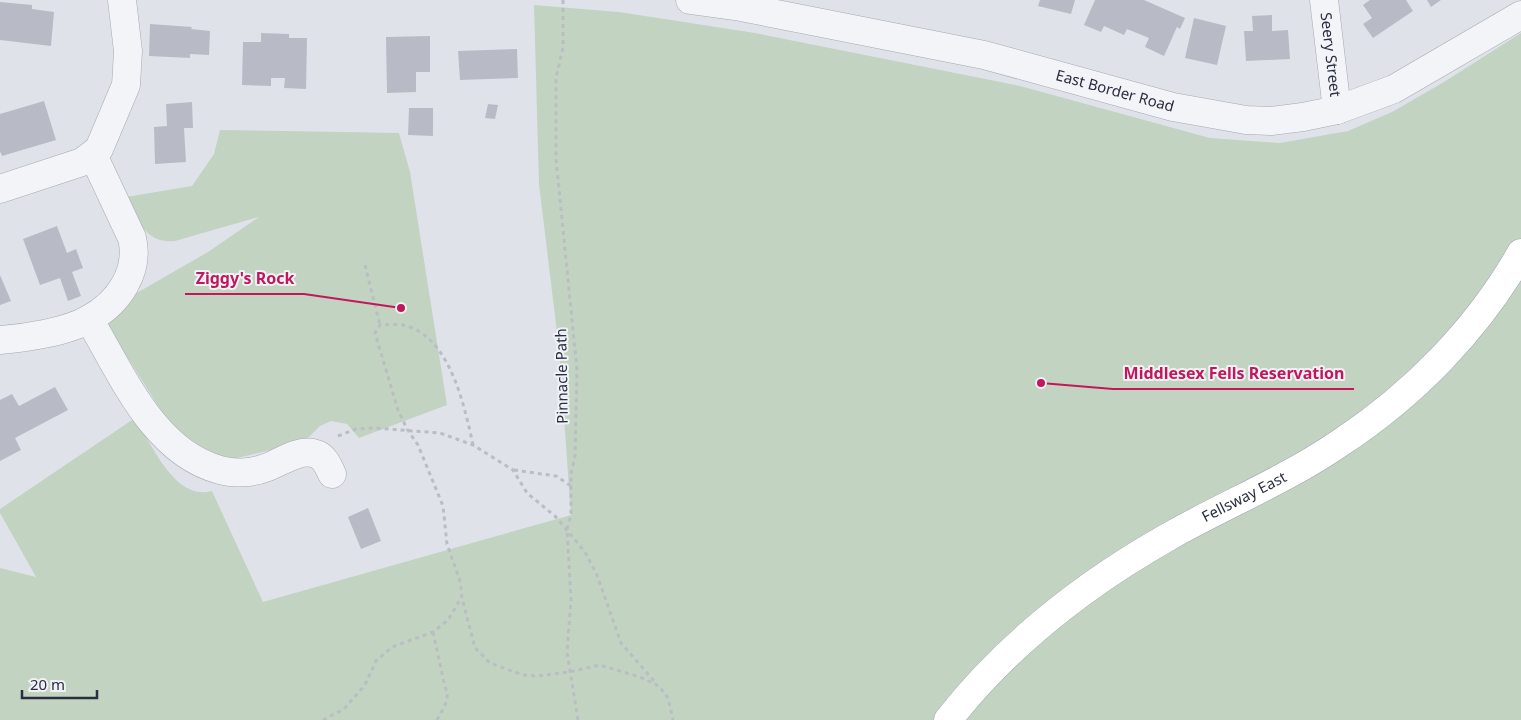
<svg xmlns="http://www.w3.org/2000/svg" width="1521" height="720" font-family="'Noto Sans',sans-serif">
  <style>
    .green { fill: #c3d3c1 }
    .building { fill: #b8bbc6 }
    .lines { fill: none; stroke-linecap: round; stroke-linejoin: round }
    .minor-casing { stroke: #a5a8b3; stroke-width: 29 }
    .major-casing { stroke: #a0a5b5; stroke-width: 29 }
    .path { stroke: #babdc4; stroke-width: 3; stroke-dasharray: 4 4; stroke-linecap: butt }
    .minor { stroke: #f3f4f7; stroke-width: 28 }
    .major { stroke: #fff; stroke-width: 28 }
    .labels { text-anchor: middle; stroke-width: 4; stroke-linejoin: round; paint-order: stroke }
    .street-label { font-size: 15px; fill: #292e40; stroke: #f0f2f6 }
    .leader { fill: none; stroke: #c2185b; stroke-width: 2 }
    .callout-dot { fill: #c2185b; stroke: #f0f2f6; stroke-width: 2 }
    .callout-label { font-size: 16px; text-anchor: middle; font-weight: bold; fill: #c2185b; stroke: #f0f2f6; stroke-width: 4; stroke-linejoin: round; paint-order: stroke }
  </style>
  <rect width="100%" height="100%" fill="#e0e2e9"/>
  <path class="green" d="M 534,5 L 619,12 L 755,33 L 1020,86 L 1210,138 L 1280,143 L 1348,131 L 1392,112 L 1444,82 L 1521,33 L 1521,720 L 0,720 L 0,568 L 36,577 L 0,513 L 0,509 L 135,418 C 151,443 175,502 212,491 L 263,602 L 571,515 L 559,349 L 539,184 Z
    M 220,130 L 399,133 L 410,172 L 447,405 L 359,438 L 347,424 L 331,421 L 320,426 L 304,442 L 213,464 L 174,431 L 105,322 L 121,302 L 208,252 L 259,217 L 175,241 C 145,244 138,220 126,197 L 192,186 L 214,154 Z"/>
  <path class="building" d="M 1040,0 L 1075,0 L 1071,14 L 1038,6 Z
    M 1095,0 L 1144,0 L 1185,18 L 1180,29 L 1177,27 L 1164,56 L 1145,47 L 1149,38 L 1127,29 L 1124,35 L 1104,26 L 1101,32 L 1084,25 Z
    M 1370,0 L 1406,0 L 1413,11 L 1373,38 L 1363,24 L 1372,18 L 1363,5 Z
    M 1427,0 L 1441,0 L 1431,7 Z
    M 0,2 L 32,5 L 32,9 L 54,12 L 51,46 L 0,40 Z
    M 1272,15 L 1272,31 L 1288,30 L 1290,59 L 1246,61 L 1244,31 L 1253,31 L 1252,16 Z
    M 1194,18 L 1226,26 L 1217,65 L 1185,58 Z
    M 150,24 L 192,27 L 191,29 L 210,31 L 209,55 L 190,54 L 190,58 L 149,56 Z
    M 261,33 L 289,34 L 289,38 L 307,38 L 306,89 L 284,88 L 285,78 L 271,78 L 271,86 L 242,85 L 243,42 L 261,42 Z
    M 430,36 L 430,72 L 416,72 L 416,92 L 387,93 L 386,37 Z
    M 517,49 L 518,78 L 460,80 L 458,51 Z
    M 44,101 L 56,140 L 2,156 L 0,151 L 0,114 Z
    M 192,102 L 193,128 L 184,128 L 186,162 L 155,164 L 154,127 L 167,126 L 166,104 Z
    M 488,104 L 498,105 L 495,119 L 485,118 Z
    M 409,108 L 433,108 L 433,136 L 408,135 Z
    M 57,226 L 67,253 L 76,249 L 83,268 L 72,272 L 81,296 L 68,301 L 60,278 L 40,285 L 23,239 Z
    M 0,275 L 11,301 L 0,305 Z
    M 55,387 L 68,410 L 15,438 L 21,450 L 0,461 L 0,400 L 12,394 L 19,406 Z
    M 368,508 L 381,541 L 361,549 L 348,517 Z"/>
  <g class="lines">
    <g class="minor-casing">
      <g id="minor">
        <path id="s1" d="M 690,0 L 741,7 L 984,55 L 1173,107 L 1246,120 L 1271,121 L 1303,117 L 1337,110 L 1394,89 L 1521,15"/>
        <path id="s2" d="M 1324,0 L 1337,110"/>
        <path d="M 0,189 L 82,162 L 99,149 L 126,85 L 128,51 L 122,0"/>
        <path d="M 89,319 C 122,374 153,452 220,470 C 234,474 252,473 265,468 C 280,463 299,448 316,454 C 325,457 328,466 332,474"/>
        <path d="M 0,340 C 25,338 67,332 89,319 C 119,303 140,271 132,238 L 93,155"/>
      </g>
    </g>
    <g class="major-casing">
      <g id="major">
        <path id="s3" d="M 948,720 C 1007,645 1085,584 1168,537 C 1224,505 1286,480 1340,443 C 1413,395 1478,329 1521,253"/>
      </g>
    </g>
    <path class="path" d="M 563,0 L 563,47 L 556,78 L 556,159 L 577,370 L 575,456 L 571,474 L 571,515 L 567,529 L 571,600 L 567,652 L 578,720
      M 365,265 L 380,325
      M 338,436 L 356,429 L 375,428 L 440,433 L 473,445 L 513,470 L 527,493 L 556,517 L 585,552 L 597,575 L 621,643 L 655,682
      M 473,445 C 465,408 451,342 410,327 C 401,323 390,325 380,325 L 375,333 L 398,410 L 407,429 L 418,445 L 443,506 L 447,544 L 460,581 L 462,598 L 475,648 L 490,663 L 523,675 L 536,676 L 569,672 L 600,665 L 640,677 L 659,686 L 668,698 L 673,720
      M 514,470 L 556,476 L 571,486
      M 433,632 L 445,687 C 451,699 443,709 437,720
      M 323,720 L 344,709 L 365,685 L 376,661 L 392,647 L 433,632 L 448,620 L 461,598"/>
    <use href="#minor" class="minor"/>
    <use href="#major" class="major"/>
  </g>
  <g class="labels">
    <g class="street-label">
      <text dy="5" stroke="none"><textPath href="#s2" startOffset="55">Seery Street</textPath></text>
      <text dy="5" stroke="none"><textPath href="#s1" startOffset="435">East Border Road</textPath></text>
      <text transform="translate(562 376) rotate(-91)" y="5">Pinnacle Path</text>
      <text dy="5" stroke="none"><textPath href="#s3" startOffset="374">Fellsway East</textPath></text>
    </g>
  </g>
  <path class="leader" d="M401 308L304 294H185M1041 383L1113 389H1354"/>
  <g class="callout-dot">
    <circle cx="401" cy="308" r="5"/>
    <circle cx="1041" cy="383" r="5"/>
  </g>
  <g class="callout-label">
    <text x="245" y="284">Ziggy's Rock</text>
    <text x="1234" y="379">Middlesex Fells Reservation</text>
  </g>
  <path d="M22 690v8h75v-8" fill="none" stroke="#292e40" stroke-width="2.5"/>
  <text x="30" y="690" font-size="15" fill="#292e40" stroke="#f0f2f6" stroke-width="4" paint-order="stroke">20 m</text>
</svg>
